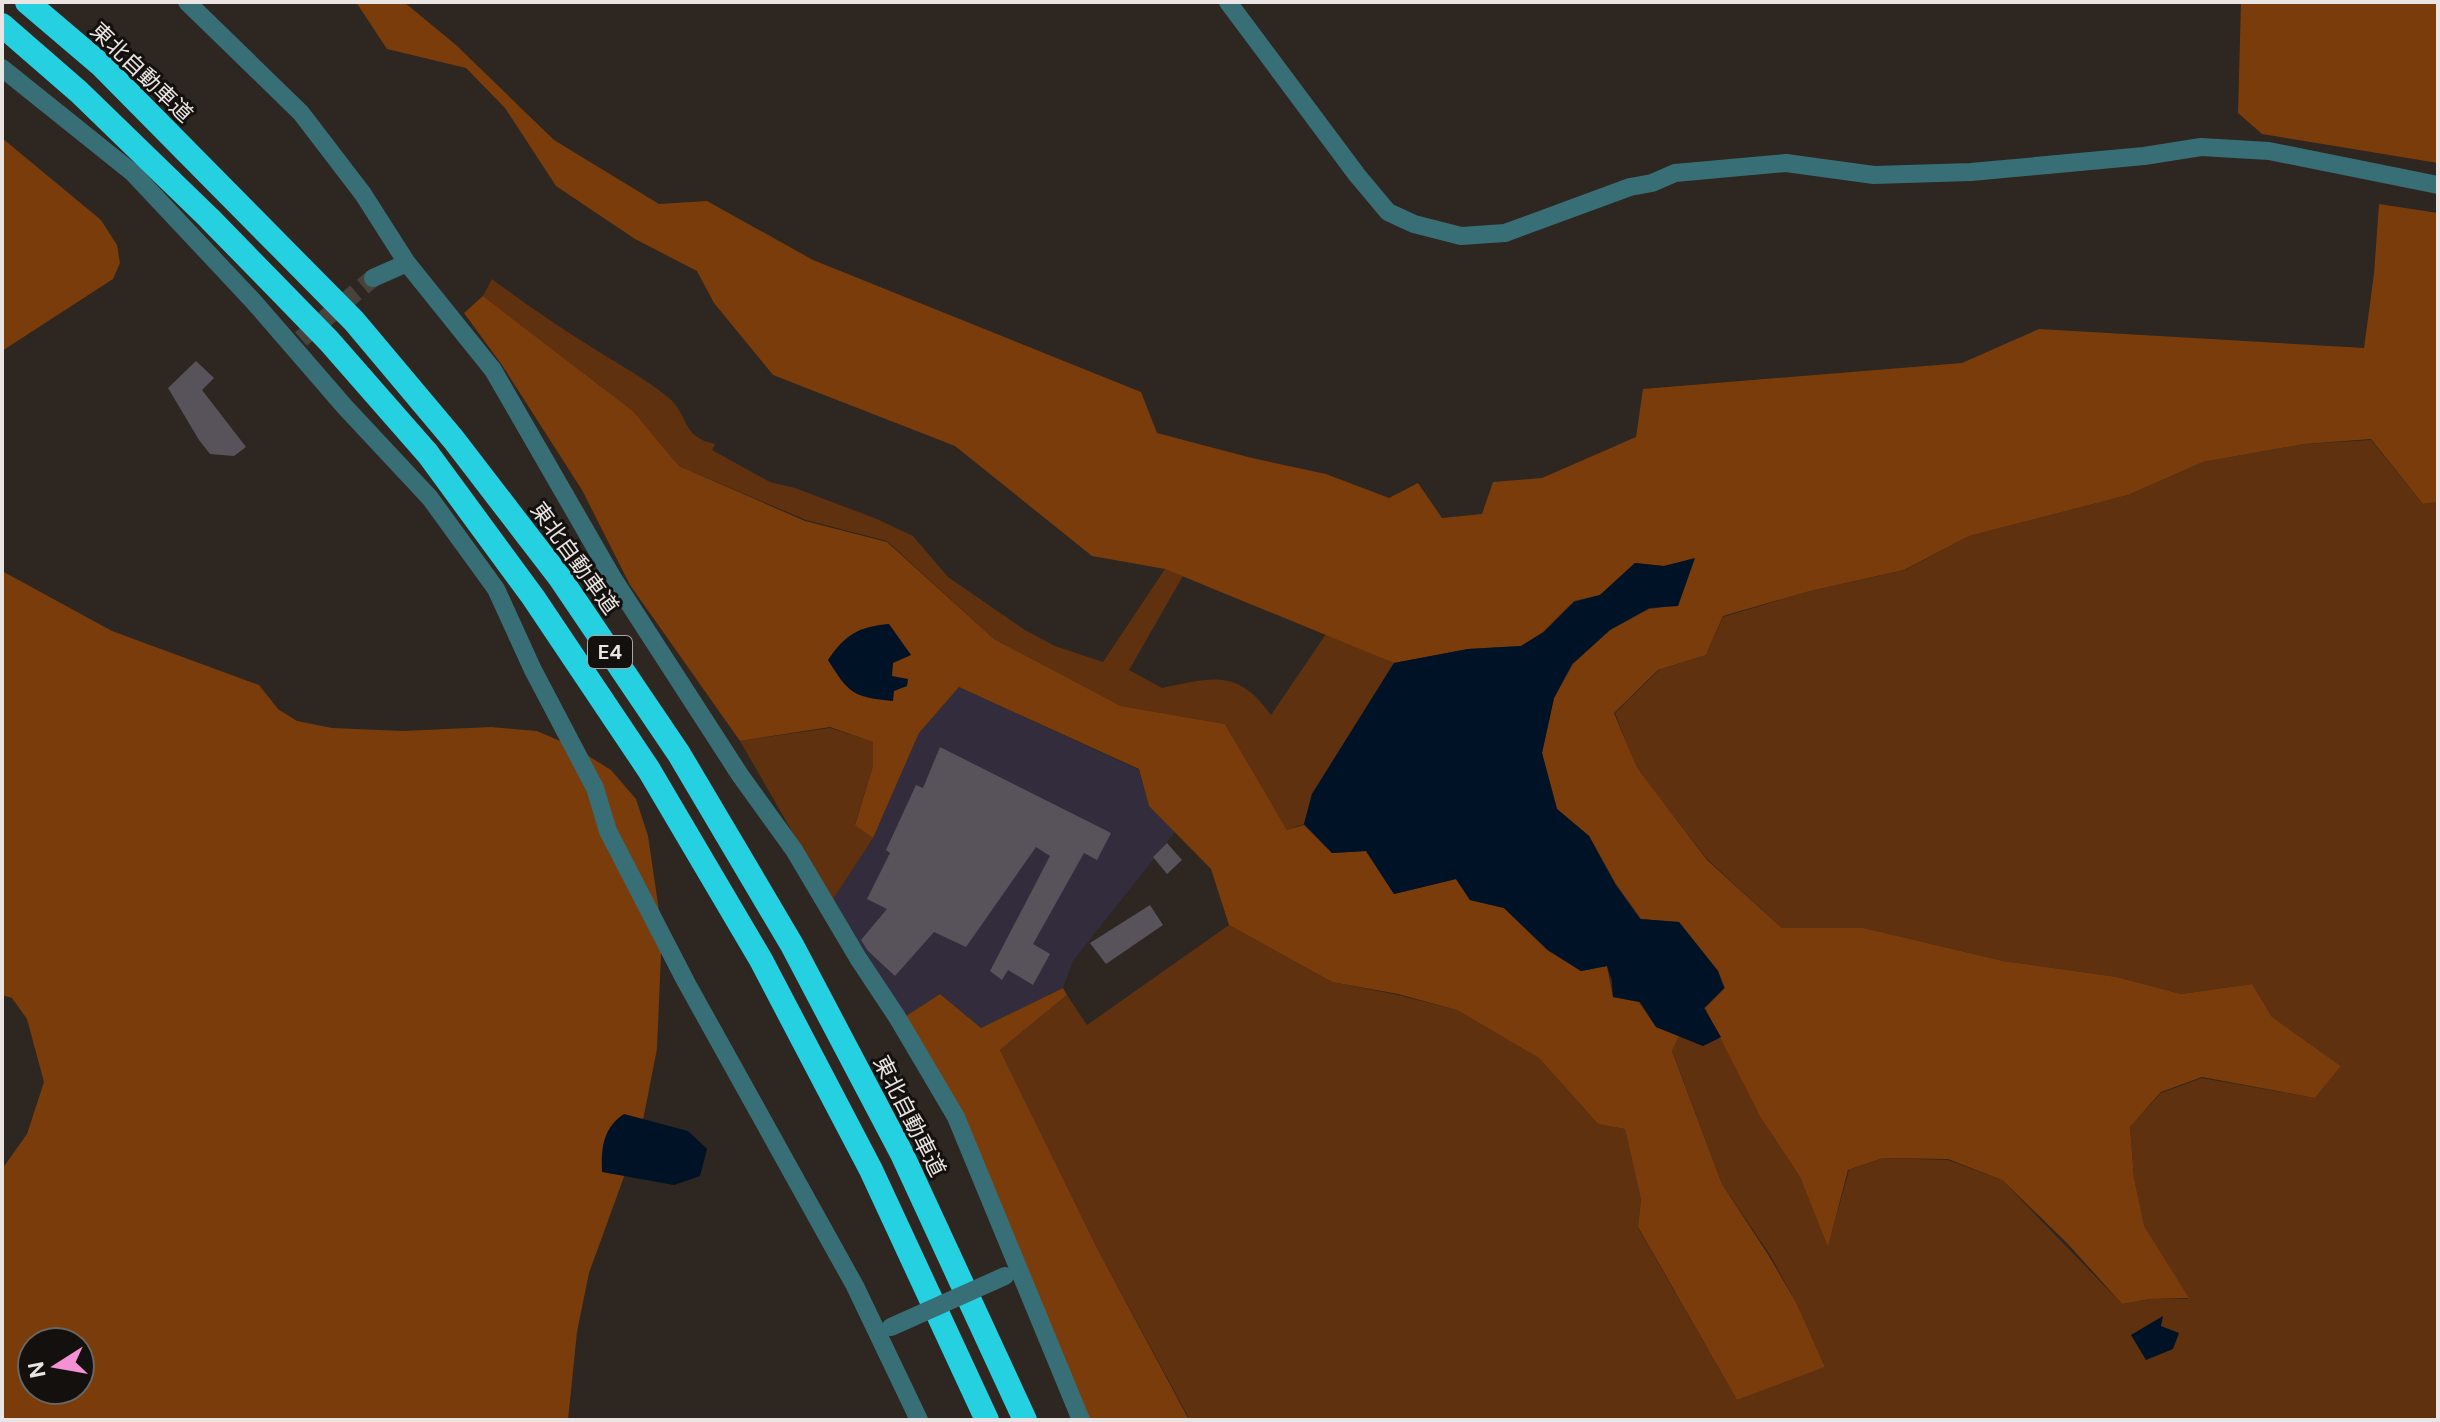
<svg xmlns="http://www.w3.org/2000/svg" width="2440" height="1422" font-family="'DM Sans','Noto Sans JP',sans-serif">
  <style>
    .industrial { fill: #322c3c }
    .green { fill: #5f310f }
    .forest { fill: #7a3c0a; fill-rule: evenodd }
    .water { fill: #001225 }
    .building { fill: #58535b }
    .lines { fill: none; stroke-linecap: round; stroke-linejoin: round }
    .minor-tunnel { stroke: #49433e; stroke-width: 18; stroke-dasharray: 18 9; stroke-linecap: butt }
    .minor { stroke: #386e75; stroke-width: 18 }
    .motorway { stroke: #25d0e1; stroke-width: 24 }
    .minor-bridge { stroke: #386e75; stroke-width: 18 }
    .labels { text-anchor: middle; stroke-width: 6; stroke-linejoin: round; paint-order: stroke }
    .shield { fill: #13100e; stroke: #aaa5a2; stroke-width: 2 }
    .shield-label { font-size: 20px; font-weight: bold; fill: #eae5e2 }
    .street-label { font-size: 22px; fill: #eae5e2; stroke: #13100e }
  </style>
  <rect width="100%" height="100%" fill="#2d2621"/>
  <path class="industrial" d="M 959,687 L 1139,770 L 1149,806 L 1175,832 L 1073,961 L 1063,988 L 981,1028 L 940,994 L 906,1016 L 832,901 L 873,838 L 919,733 Z"/>
  <path class="green" d="M 492,279 C 523,302 553,323 585,343 C 613,361 643,377 669,398 C 689,415 681,437 715,444 L 712,450 L 770,482 L 795,488 L 877,519 L 913,536 L 948,577 L 1025,630 L 1055,646 L 1103,662 L 1165,569 L 1183,576 L 1129,670 L 1162,688 C 1213,678 1237,668 1271,715 L 1326,634 L 1394,663 L 1312,794 L 1304,824 L 1287,830 L 1225,724 L 1121,706 L 994,639 L 887,541 L 806,520 L 679,466 L 633,411 L 483,296 Z
    M 2371,440 L 2423,504 L 2438,502 L 2438,1420 L 1190,1420 L 1098,1250 L 1000,1050 L 1067,995 L 1087,1025 L 1229,925 L 1332,982 L 1398,995 L 1457,1010 L 1539,1058 L 1598,1124 L 1625,1129 L 1641,1200 L 1638,1228 L 1737,1400 L 1825,1367 L 1797,1304 L 1770,1255 L 1722,1184 L 1672,1050 L 1679,1036 L 1703,1046 L 1721,1037 L 1761,1118 L 1800,1177 L 1828,1246 L 1849,1170 L 1883,1158 L 1948,1160 L 2002,1180 L 2122,1304 L 2151,1299 L 2188,1299 L 2143,1226 L 2134,1178 L 2130,1127 L 2161,1093 L 2202,1078 L 2315,1098 L 2341,1066 L 2272,1017 L 2252,984 L 2181,994 L 2117,977 L 2003,961 L 1864,928 L 1782,928 L 1707,859 L 1636,768 L 1615,713 L 1659,670 L 1706,655 L 1723,617 L 1810,591 L 1905,570 L 1969,536 L 2128,495 L 2203,462 L 2304,444 Z
    M 830,728 L 874,742 L 873,766 L 855,824 L 873,838 L 832,901 L 740,741 Z"/>
  <path class="forest" d="M 356,2 L 404,2 L 456,45 L 554,140 L 659,204 L 707,201 L 813,260 L 1141,392 L 1157,433 L 1252,458 L 1326,474 L 1389,498 L 1418,483 L 1442,518 L 1482,514 L 1493,482 L 1542,478 L 1636,437 L 1643,389 L 1962,363 L 2039,329 L 2364,348 L 2374,274 L 2379,204 L 2438,213 L 2438,502 L 2423,504 L 2371,439 L 2304,444 L 2203,462 L 2128,495 L 1969,536 L 1904,570 L 1810,591 L 1723,616 L 1706,655 L 1658,670 L 1614,713 L 1637,768 L 1707,860 L 1782,928 L 1864,928 L 2003,961 L 2117,977 L 2181,994 L 2252,984 L 2272,1017 L 2341,1066 L 2315,1098 L 2202,1077 L 2161,1092 L 2130,1127 L 2134,1178 L 2144,1226 L 2189,1298 L 2150,1299 L 2122,1304 L 2068,1244 L 2002,1180 L 1948,1159 L 1883,1158 L 1848,1170 L 1828,1247 L 1800,1177 L 1761,1118 L 1705,1008 L 1725,988 L 1718,971 L 1679,922 L 1641,919 L 1616,884 L 1589,836 L 1557,809 L 1542,753 L 1554,698 L 1573,664 L 1610,630 L 1649,609 L 1678,605 L 1694,559 L 1664,566 L 1635,563 L 1600,595 L 1574,601 L 1543,632 L 1521,646 L 1468,649 L 1394,663 L 1165,569 L 1092,556 L 955,446 L 773,375 L 714,303 L 697,271 L 635,239 L 556,186 L 505,108 L 466,68 L 387,49 Z
    M 2241,2 L 2438,2 L 2438,163 L 2262,134 L 2238,113 Z
    M 2,138 L 101,220 L 117,245 L 120,263 L 113,279 L 2,351 Z
    M 483,296 L 633,411 L 679,466 L 805,521 L 887,542 L 994,639 L 1121,706 L 1225,724 L 1287,830 L 1304,825 L 1332,853 L 1366,851 L 1394,894 L 1456,879 L 1470,900 L 1504,908 L 1547,950 L 1581,971 L 1607,966 L 1613,997 L 1639,1002 L 1656,1027 L 1679,1036 L 1672,1051 L 1722,1184 L 1769,1256 L 1797,1304 L 1825,1367 L 1737,1400 L 1638,1227 L 1641,1200 L 1625,1129 L 1598,1124 L 1539,1058 L 1457,1010 L 1398,994 L 1332,982 L 1229,925 L 1211,869 L 1149,806 L 1139,769 L 959,687 L 919,733 L 873,838 L 855,825 L 873,766 L 873,742 L 830,727 L 740,741 L 630,585 L 582,490 L 502,365 L 464,313 Z
    M 2,571 L 112,631 L 259,685 L 278,709 L 297,721 L 332,728 L 403,731 L 491,727 L 537,731 L 574,747 L 611,770 L 636,799 L 648,836 L 662,931 L 657,1049 L 641,1130 L 589,1273 L 577,1332 L 568,1420 L 2,1420 L 2,1169 L 27,1134 L 44,1082 L 27,1019 L 12,998 L 2,995 ZM 32,1342 L 80,1342 L 80,1390 L 32,1390 Z
    M 1063,988 L 1067,995 L 1000,1050 L 1098,1250 L 1189,1420 L 1086,1420 L 906,1016 L 940,994 L 981,1028 Z"/>
  <path class="water" d="M 1695,558 L 1678,606 L 1649,608 L 1610,630 L 1572,664 L 1554,698 L 1542,753 L 1557,809 L 1589,836 L 1615,884 L 1640,919 L 1679,922 L 1718,971 L 1724,988 L 1704,1008 L 1721,1037 L 1703,1046 L 1656,1027 L 1640,1002 L 1613,997 L 1612,980 L 1607,966 L 1581,971 L 1548,950 L 1504,908 L 1470,900 L 1456,879 L 1394,894 L 1366,851 L 1332,853 L 1304,824 L 1312,794 L 1394,663 L 1468,649 L 1521,646 L 1544,632 L 1574,602 L 1600,595 L 1635,563 L 1664,566 Z
    M 889,624 L 911,655 L 893,663 L 892,676 L 908,679 L 907,686 L 894,691 L 893,701 C 853,697 849,694 828,660 C 846,634 858,627 889,624 Z
    M 624,1114 L 688,1131 L 707,1149 L 700,1176 L 674,1185 L 602,1172 C 601,1148 603,1128 624,1114 Z
    M 2163,1316 L 2161,1326 L 2179,1333 L 2173,1349 L 2146,1360 L 2131,1335 Z"/>
  <path class="building" d="M 196,361 L 214,378 L 202,390 L 246,447 L 234,456 L 210,454 L 199,440 L 168,388 Z
    M 940,747 L 1111,833 L 1097,860 L 1084,853 L 1033,944 L 1050,954 L 1033,985 L 1008,970 L 1002,980 L 990,971 L 1050,856 L 1036,847 L 966,947 L 934,932 L 895,976 L 868,951 L 861,940 L 887,909 L 867,899 L 890,853 L 886,850 L 916,785 L 923,788 Z
    M 1167,843 L 1182,860 L 1167,874 L 1153,857 Z
    M 1150,905 L 1163,925 L 1106,964 L 1090,943 Z"/>
  <g class="lines">
    <path class="minor-tunnel" d="M 301,339 L 373,278"/>
    <path class="minor" d="M 187,2 L 301,113 L 363,194 L 407,263 L 493,370 L 614,580 L 740,775 L 794,850 L 858,958 L 897,1017 L 956,1117 L 1081,1420
      M 1228,2 L 1357,175 L 1388,212 L 1414,224 L 1461,236 L 1505,233 L 1630,187 L 1652,183 L 1675,173 L 1786,163 L 1874,175 L 1971,172 L 2144,156 L 2201,147 L 2269,151 L 2438,185
      M 2,68 L 133,173 L 254,302 L 345,407 L 430,498 L 496,589 L 533,670 L 595,788 L 608,831 L 686,982 L 855,1286 L 919,1420
      M 373,278 L 407,263"/>
    <path class="motorway" d="M 27,2 L 101,65 L 354,321 L 454,440 L 560,578 L 679,754 L 792,945 L 902,1154 L 1025,1420
      M 2,25 L 79,92 L 209,218 L 329,341 L 428,454 L 533,597 L 649,770 L 761,960 L 871,1170 L 987,1420"/>
    <path class="minor-bridge" d="M 891,1327 L 1005,1276"/>
  </g>
  <g class="labels">
    <rect class="shield" x="588" y="636" width="44" height="32" rx="6"/>
    <g class="shield-label">
      <text x="610" y="659">E4</text>
    </g>
    <g class="street-label">
      <text transform="translate(142 72) rotate(44)" y="8">東北自動車道</text>
      <text transform="translate(575 558) rotate(54)" y="8">東北自動車道</text>
      <text transform="translate(910 1116) rotate(63)" y="8">東北自動車道</text>
    </g>
  </g>
  <rect width="2440" height="1422" fill="none" stroke="#eae5e2" stroke-width="8"/>
  <g transform="translate(56 1366) rotate(259)"><circle r="38" fill="#13100e" stroke="#696563" stroke-width="2"/>
  <path d="M0-6L14 30L0 20L-14 30Z" fill="#f491d4"/>
  <text y="-12" font-size="22" font-weight="bold" text-anchor="middle" fill="#eae5e2">N</text>
  </g>
</svg>
